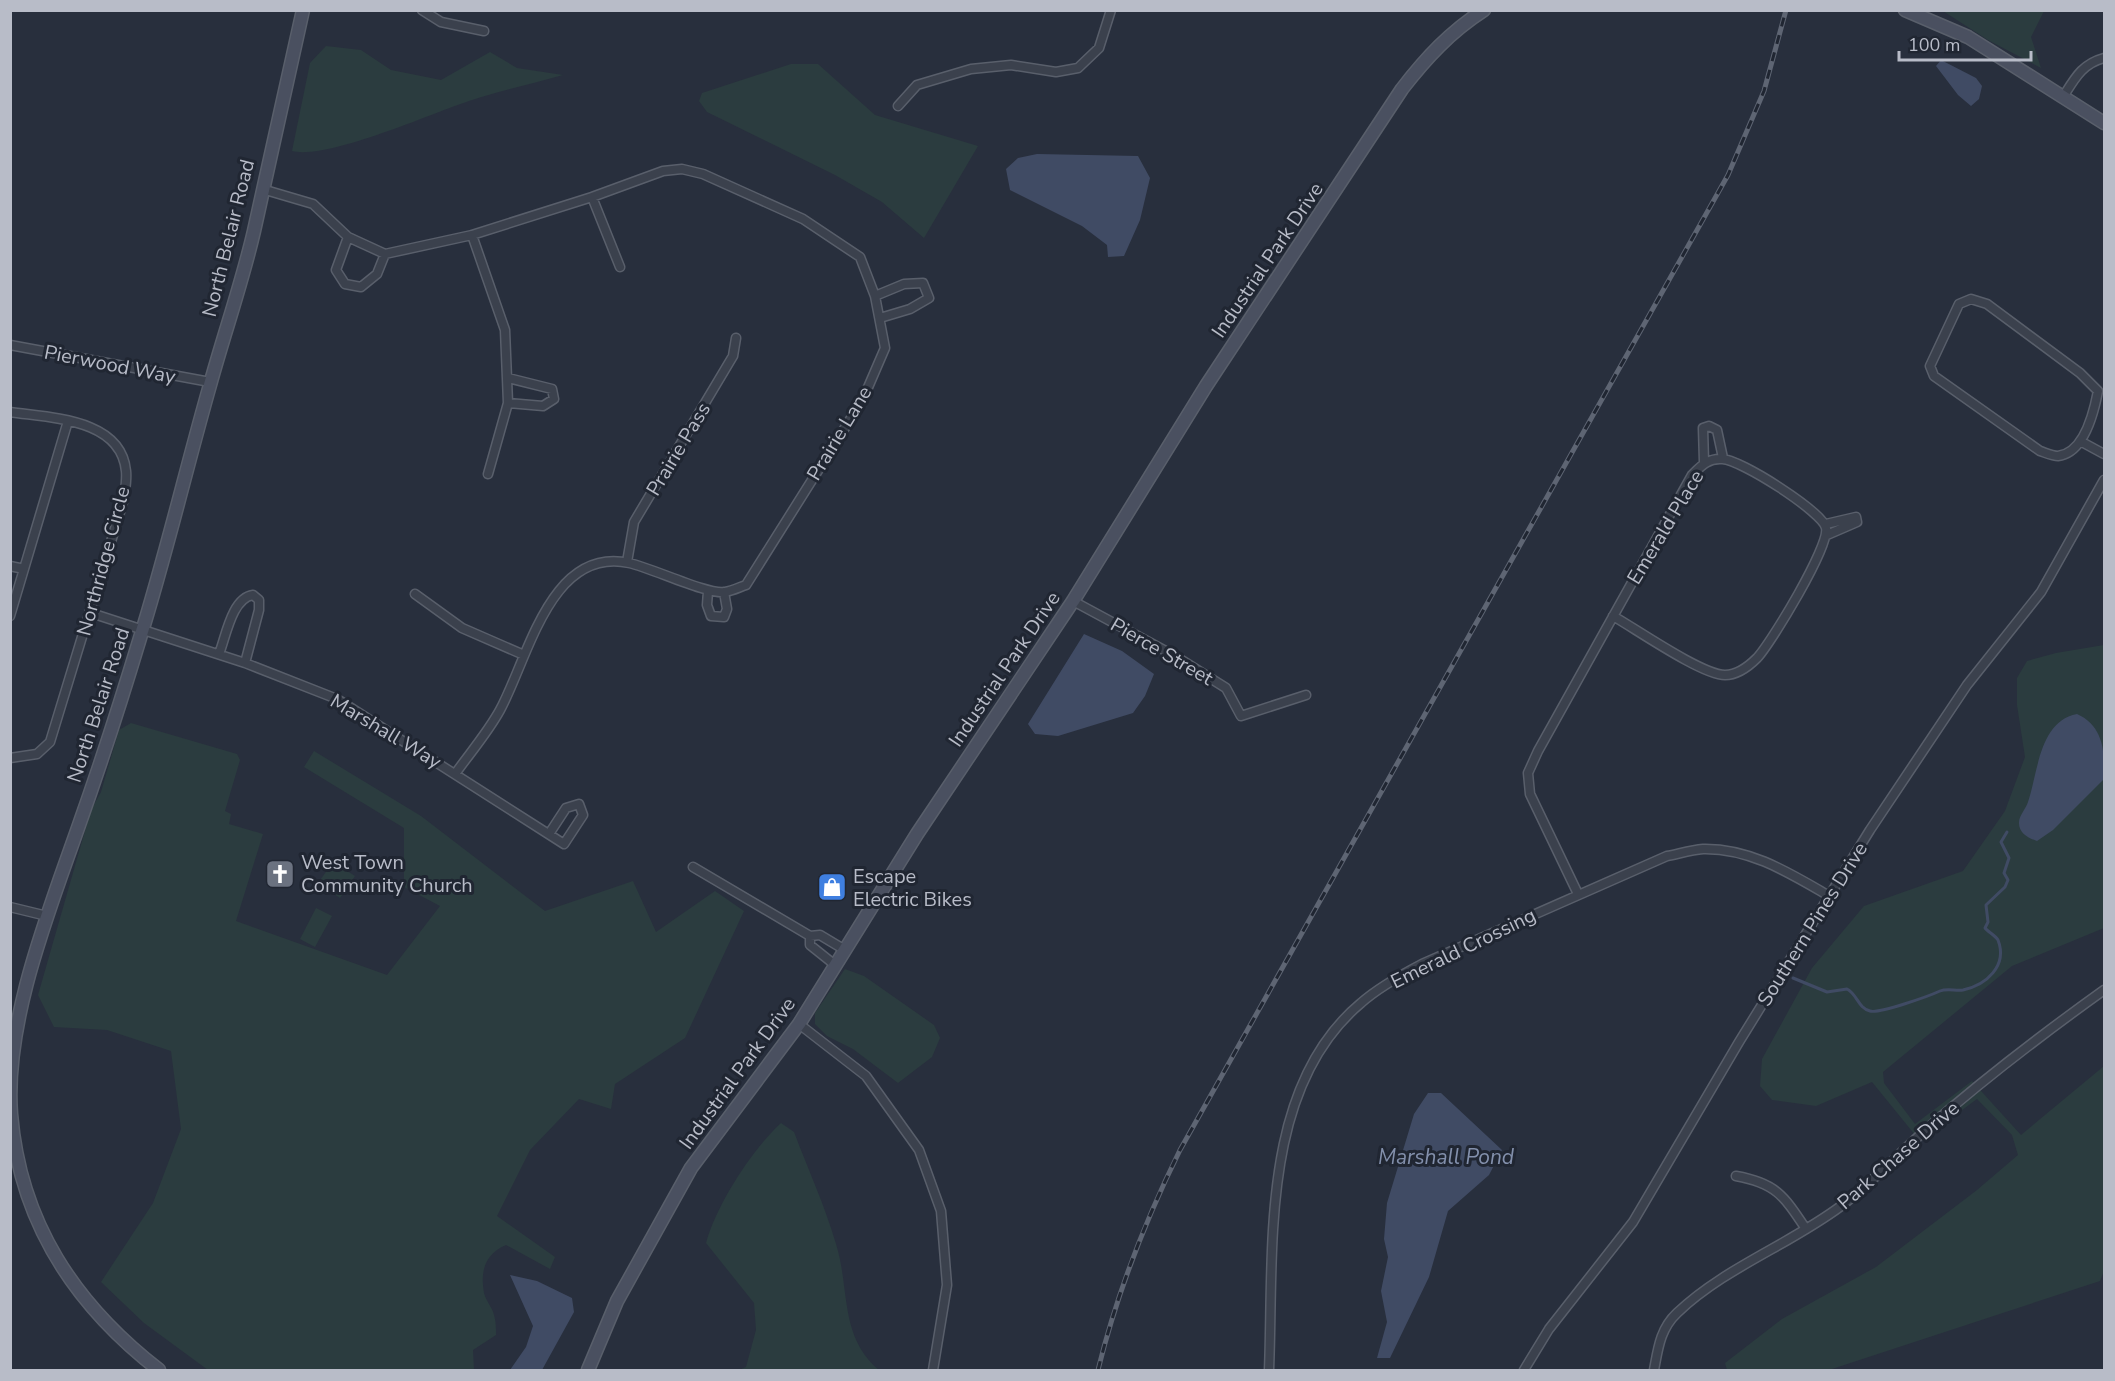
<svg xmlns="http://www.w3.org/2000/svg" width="2115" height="1381" font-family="'Nunito Sans',sans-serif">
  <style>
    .green { fill: #2b3c3f }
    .water { fill: #404b64 }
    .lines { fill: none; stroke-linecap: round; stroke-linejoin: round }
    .stream { stroke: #404b64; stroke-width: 3 }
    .street-casing { stroke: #595f6b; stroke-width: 11 }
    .secondary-casing { stroke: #595f6b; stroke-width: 15 }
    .street { stroke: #3b414d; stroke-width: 8 }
    .secondary { stroke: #4a5060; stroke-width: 12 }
    .rail-casing { stroke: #5e6573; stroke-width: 5 }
    .rail { stroke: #202632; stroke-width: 3; stroke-dasharray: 9; stroke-linecap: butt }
    .labels { text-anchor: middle; stroke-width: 6; stroke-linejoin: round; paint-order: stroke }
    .street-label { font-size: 20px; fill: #b8bcc8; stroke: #202632 }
    .poi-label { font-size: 20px; fill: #b8bcc8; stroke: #202632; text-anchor: start }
    .water-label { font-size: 21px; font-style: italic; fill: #8390ac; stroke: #202632 }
  </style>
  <rect width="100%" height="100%" fill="#282f3d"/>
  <path class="green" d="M 1943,11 L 2044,11 L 2031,37 L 2041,68 L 1988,40 Z
    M 326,46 L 361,50 L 391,70 L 441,80 L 490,52 L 517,68 L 563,75 C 531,84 499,91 469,101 C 430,114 327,160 292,151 L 310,63 Z
    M 791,64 L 818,64 L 875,115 L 978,146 L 924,238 L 882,202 L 835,175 L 707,112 L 699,101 L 702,93 Z
    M 2104,645 L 2104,928 L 2012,966 L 1883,1072 L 1884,1083 L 1915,1124 L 1972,1081 L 2021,1135 L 2104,1066 L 2104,1271 L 2100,1281 L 1829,1370 L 1727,1370 L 1725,1363 L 1782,1319 L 1876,1267 L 1977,1190 L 2018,1155 L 2012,1135 L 1977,1099 L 1920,1141 L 1872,1082 L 1816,1106 L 1772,1100 L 1760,1086 L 1762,1059 L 1812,968 L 1864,906 L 1963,871 L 2005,811 L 2025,757 L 2017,705 L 2017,678 L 2027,661 L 2056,653 Z
    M 131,723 L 237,754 L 240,760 L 225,811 L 231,814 L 229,824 L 263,834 L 236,921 L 387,975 L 440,906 L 404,887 L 404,828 L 304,767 L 314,751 L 421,816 L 545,911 L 633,881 L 656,932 L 715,891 L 744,911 L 685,1038 L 615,1084 L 611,1109 L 579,1099 L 530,1150 L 497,1216 L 555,1257 L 550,1269 L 506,1245 C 485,1254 480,1271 484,1293 C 486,1301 492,1307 494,1315 C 496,1321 496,1329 496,1335 L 473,1350 L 474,1370 L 208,1370 L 144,1323 L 101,1282 L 153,1203 L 181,1129 L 171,1051 L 107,1030 L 54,1027 L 38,995 L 91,810 L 101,792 L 119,730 Z
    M 333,862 L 355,876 L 340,898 L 318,883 Z
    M 316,908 L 332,916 L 315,947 L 300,939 Z
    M 845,969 L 864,976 L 934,1025 L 940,1038 L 932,1057 L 898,1083 L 853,1049 L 827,1036 L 815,1024 L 815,1013 Z
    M 781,1123 L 794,1132 C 808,1169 825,1206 836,1244 C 850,1288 839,1337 879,1370 L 739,1370 L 746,1367 L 756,1330 L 754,1303 L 706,1243 C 717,1204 751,1151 781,1123 Z"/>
  <path class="water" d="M 1941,60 L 1976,78 L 1982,86 L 1979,99 L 1971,106 L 1958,95 L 1936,66 Z
    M 1037,154 L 1138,156 L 1150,178 L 1140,220 L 1124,256 L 1108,257 L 1107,245 L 1082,226 L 1010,190 L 1006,169 L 1018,158 Z
    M 1084,634 L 1122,651 L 1154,674 L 1145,696 L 1133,713 L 1058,736 L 1035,734 L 1028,724 Z
    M 2077,714 C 2104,726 2105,753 2104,779 L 2053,830 L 2037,841 C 2028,838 2019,833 2019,823 C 2019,815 2026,809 2028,802 C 2038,773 2039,721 2077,714 Z
    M 1428,1093 L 1441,1093 L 1502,1150 L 1489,1175 L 1448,1211 L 1429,1277 L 1390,1358 L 1377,1358 L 1387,1322 L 1381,1291 L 1388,1257 L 1384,1239 L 1387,1203 L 1414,1114 Z
    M 510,1275 L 537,1281 L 572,1298 L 574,1312 L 542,1370 L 510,1370 L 526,1347 L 533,1326 Z"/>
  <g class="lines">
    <path class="stream" d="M 1793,978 L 1827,992 L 1847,989 C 1857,994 1858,1008 1870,1011 C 1879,1014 1929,996 1940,991 C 1947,988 1955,991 1963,990 C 1986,985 2008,966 1998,940 C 1995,935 1988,932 1985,928 L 1988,922 L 1986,905 L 2005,887 L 2008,880 L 2004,873 L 2009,858 L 2001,842 L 2007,832"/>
    <g class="street-casing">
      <path id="street" d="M 422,10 L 441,22 L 484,31
        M 2063,97 C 2075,78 2082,64 2104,58
        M 898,106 L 917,85 L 971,69 L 1011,65 L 1056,72 L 1078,68 L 1099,48 L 1111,10
        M 262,189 L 313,204 L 348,237 L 385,254 L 472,235 L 592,197 L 663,171 L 682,169 L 703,174 L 803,219 L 860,257 L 875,296 L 885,348 L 863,399 L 746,585 C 740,587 732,591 725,592 C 708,595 652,568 629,563 C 550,546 528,659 500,710 C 488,732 470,753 455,774
        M 592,197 L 620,267
        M 472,235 L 505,330 L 508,403 L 488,474
        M 348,237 L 336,270 L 345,284 L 361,287 L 377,274 L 385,254
        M 875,296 L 904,284 L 923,283 L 929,298 L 910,309 L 880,318
        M 1971,299 L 1987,304 L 2080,373 L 2098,391 C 2094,412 2084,453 2058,456 C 2053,456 2046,453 2040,451 L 1934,376 L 1930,366 L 1959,304 Z
        M 10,345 L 210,382
        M 508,378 L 552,389 L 554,399 L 543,406 L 508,403
        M 10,412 C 49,418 121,418 126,471 C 127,480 125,490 124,499 L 50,742 L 37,754 L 10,758
        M 2080,441 L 2104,454
        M 1704,462 L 1703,428 L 1709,426 L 1717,430 L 1723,458
        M 1826,524 L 1856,517 L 1857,522 L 1827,535
        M 627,562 L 634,522 L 733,356 L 736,338
        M 10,566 L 24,569
        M 708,591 L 707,605 L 711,616 L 724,617 L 727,609 L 724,592
        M 415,594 L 462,628 L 524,655
        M 1073,601 L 1175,656 L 1226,688 L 1241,716 L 1306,695
        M 91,613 L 245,663 L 337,699 L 564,844 L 583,815 L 579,804 L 566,808 L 549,834
        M 10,616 L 68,421
        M 219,654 C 226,636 232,598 253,595 L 259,600 L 259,610 L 245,663
        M 693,867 L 810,936 L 820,935 L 845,950
        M 1578,894 L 1530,794 L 1528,773 L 1538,751 L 1692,475 C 1701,466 1708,458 1722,459 C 1740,459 1823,512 1826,528 C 1830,546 1771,643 1757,658 C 1749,666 1737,675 1725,675 C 1702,675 1636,629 1613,616
        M 10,907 L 47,916
        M 810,936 L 810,945 L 835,965
        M 799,1024 L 866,1076 L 919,1150 L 941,1211 L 947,1285 L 933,1370
        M 1736,1176 C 1776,1183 1784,1196 1806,1229
        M 1269,1370 C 1274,1250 1259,1088 1361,1003 C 1379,987 1401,975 1422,964 L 1667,856 C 1678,854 1691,850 1703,849 C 1751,848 1791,874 1831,897
        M 1524,1370 L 1549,1329 L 1633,1222 L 1739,1042 L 1870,830 L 1967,685 L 2041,592 L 2104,480
        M 1654,1370 C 1658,1349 1660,1329 1677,1313 C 1724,1268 1789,1245 1841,1206 C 1873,1182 1899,1153 1929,1127 C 1985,1078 2044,1033 2104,990"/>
    </g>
    <g class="secondary-casing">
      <path id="secondary" d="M 1905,10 L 1968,37 L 2104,123
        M 159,1370 C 75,1305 20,1223 11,1114 C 4,1022 49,911 79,825 C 101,763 121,701 140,638 C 166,555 186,469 210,385 C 224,334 242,283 254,231 C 270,158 286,84 303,10
        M 588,1370 L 617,1301 L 691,1168 L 799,1024 L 917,834 L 1073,601 L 1206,386 L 1402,89 C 1426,58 1450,32 1484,10"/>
    </g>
    <use href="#street" class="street"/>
    <use href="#secondary" class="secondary"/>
    <g class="rail-casing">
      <path id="rail" d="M 1098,1370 C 1117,1293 1145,1221 1180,1150 L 1728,175 L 1764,91 L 1786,10"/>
    </g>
    <use href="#rail" class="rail"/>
  </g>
  <defs>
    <g id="church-square" transform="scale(1.5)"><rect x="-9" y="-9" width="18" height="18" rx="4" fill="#6b7280" stroke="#202632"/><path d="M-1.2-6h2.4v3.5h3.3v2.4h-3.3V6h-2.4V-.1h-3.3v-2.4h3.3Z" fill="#fff"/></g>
    <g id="shop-square" transform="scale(1.5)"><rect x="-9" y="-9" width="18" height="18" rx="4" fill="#3f7fe0" stroke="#202632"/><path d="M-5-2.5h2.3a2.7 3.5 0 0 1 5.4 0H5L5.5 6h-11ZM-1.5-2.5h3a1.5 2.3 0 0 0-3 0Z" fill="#fff"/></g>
  </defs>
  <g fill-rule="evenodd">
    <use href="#church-square" x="280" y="874"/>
    <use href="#shop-square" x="832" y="887"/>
  </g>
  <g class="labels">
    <g class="street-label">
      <text transform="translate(228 238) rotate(-76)" y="7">North Belair Road</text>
      <text transform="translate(1267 260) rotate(-56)" y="7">Industrial Park Drive</text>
      <text transform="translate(110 364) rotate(11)" y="7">Pierwood Way</text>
      <text transform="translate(839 433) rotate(-59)" y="7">Prairie Lane</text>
      <text transform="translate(678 449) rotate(-59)" y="7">Prairie Pass</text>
      <text transform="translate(1665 527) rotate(-59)" y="7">Emerald Place</text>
      <text transform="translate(103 561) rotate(-75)" y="7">Northridge Circle</text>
      <text transform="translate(1162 651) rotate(30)" y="7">Pierce Street</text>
      <text transform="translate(1004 669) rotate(-56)" y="7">Industrial Park Drive</text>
      <text transform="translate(98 705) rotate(-72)" y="7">North Belair Road</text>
      <text transform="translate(386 731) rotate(31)" y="7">Marshall Way</text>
      <text transform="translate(1812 924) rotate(-58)" y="7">Southern Pines Drive</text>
      <text transform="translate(1463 948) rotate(-26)" y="7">Emerald Crossing</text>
      <text transform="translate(737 1073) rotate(-54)" y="7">Industrial Park Drive</text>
      <text transform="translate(1898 1155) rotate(-41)" y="7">Park Chase Drive</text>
    </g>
    <g class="poi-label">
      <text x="301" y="869">West Town<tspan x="301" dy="23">Community Church</tspan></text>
      <text x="853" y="883">Escape<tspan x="853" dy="23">Electric Bikes</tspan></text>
    </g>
    <g class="water-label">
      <text x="1446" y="1164">Marshall Pond</text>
    </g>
  </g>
  <rect width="2115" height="1381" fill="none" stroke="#b8bcc8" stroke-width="24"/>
  <path d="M1899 51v9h132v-9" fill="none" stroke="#b8bcc8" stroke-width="3"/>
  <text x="1908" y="51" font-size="18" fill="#b8bcc8" stroke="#202632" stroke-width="4.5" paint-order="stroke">100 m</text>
</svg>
